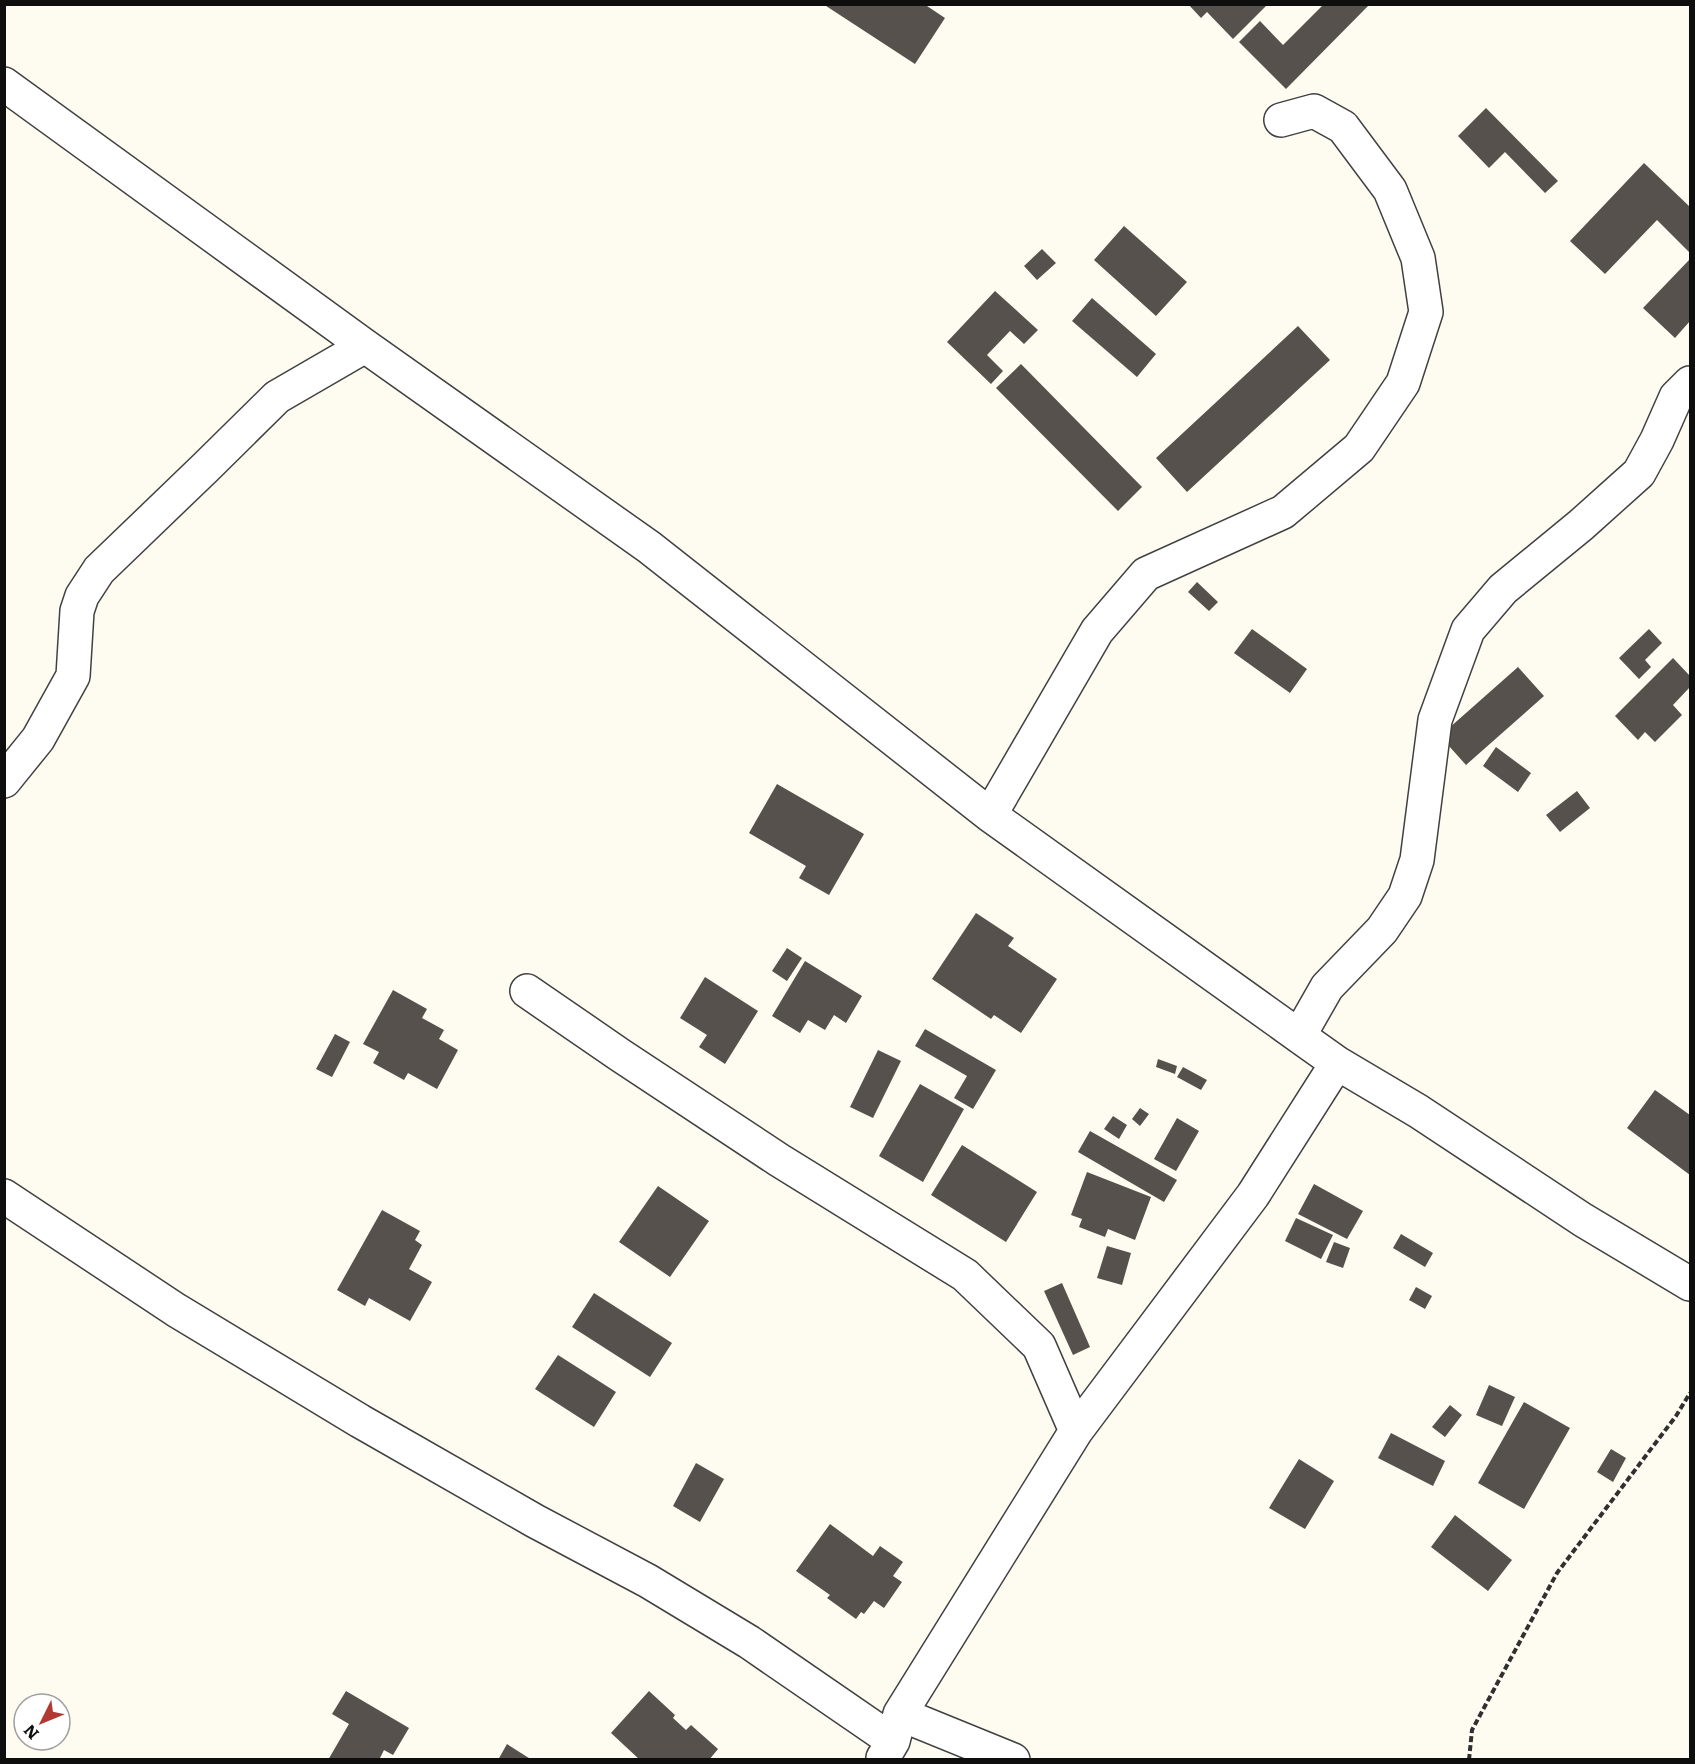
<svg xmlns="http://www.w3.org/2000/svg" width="1695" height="1764" font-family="Literata,serif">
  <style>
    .building { fill: #56514c }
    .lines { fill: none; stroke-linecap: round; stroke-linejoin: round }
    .minor-casing { stroke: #414141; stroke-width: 36 }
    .path { stroke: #303030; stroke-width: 4; stroke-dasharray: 6 3; stroke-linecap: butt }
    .minor { stroke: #fff; stroke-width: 33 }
  </style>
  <rect width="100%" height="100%" fill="#fefcf1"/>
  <path class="building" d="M 823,4 L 924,4 L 945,18 L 915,64 Z
    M 1188,4 L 1268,4 L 1233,39 L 1207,12 L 1201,18 Z
    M 1324,4 L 1370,4 L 1286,89 L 1239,42 L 1260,21 L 1283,45 Z
    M 1486,108 L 1558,181 L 1545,193 L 1505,152 L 1489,168 L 1458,136 Z
    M 1644,163 L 1690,207 L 1690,253 L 1657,220 L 1605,274 L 1570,241 Z
    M 1124,226 L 1187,282 L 1156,316 L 1094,260 Z
    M 1042,249 L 1056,263 L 1037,280 L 1024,266 Z
    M 1690,259 L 1690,321 L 1675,338 L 1643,308 Z
    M 995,291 L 1038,330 L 1024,344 L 1010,331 L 987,355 L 1003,371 L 991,384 L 947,342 Z
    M 1092,298 L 1156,354 L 1137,377 L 1072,321 Z
    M 1298,326 L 1330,360 L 1187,492 L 1156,458 Z
    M 1021,364 L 1142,487 L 1118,511 L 996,388 Z
    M 1197,582 L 1218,602 L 1209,611 L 1188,592 Z
    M 1252,629 L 1307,669 L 1290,693 L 1234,653 Z
    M 1649,629 L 1662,643 L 1645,660 L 1651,667 L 1639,679 L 1619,658 Z
    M 1673,658 L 1690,676 L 1690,687 L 1673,705 L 1682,715 L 1655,742 L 1645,732 L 1638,740 L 1615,716 Z
    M 1518,667 L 1544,696 L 1466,765 L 1440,736 Z
    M 1496,747 L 1531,773 L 1518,792 L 1483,766 Z
    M 777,784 L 864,834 L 829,895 L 799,878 L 806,866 L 749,833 Z
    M 1577,791 L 1590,808 L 1560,832 L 1546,815 Z
    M 976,913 L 1014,938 L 1008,946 L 1057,979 L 1021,1033 L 994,1015 L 991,1019 L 932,979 Z
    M 787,948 L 802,958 L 787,981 L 772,971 Z
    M 805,961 L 862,996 L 846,1023 L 834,1015 L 825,1030 L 808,1020 L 800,1033 L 772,1016 Z
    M 705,977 L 758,1011 L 725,1064 L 699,1047 L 707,1035 L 680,1018 Z
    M 393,990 L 427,1009 L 422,1018 L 444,1030 L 439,1039 L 458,1050 L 437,1089 L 408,1073 L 404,1080 L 373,1063 L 379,1052 L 363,1044 Z
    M 925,1029 L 996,1070 L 973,1109 L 954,1098 L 967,1076 L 915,1046 Z
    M 335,1034 L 350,1042 L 332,1077 L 316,1069 Z
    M 878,1050 L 901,1061 L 873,1118 L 850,1107 Z
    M 1158,1059 L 1177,1066 L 1175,1074 L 1156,1067 Z
    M 1183,1067 L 1207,1080 L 1201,1090 L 1177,1077 Z
    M 920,1084 L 964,1109 L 923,1182 L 879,1156 Z
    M 1655,1090 L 1690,1115 L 1690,1175 L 1627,1128 Z
    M 1140,1108 L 1149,1114 L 1140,1126 L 1132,1119 Z
    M 1113,1116 L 1127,1125 L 1119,1139 L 1104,1129 Z
    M 1177,1118 L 1199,1131 L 1176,1171 L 1154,1159 Z
    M 1090,1131 L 1177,1180 L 1164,1202 L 1078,1152 Z
    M 962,1145 L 1037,1192 L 1006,1242 L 931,1195 Z
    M 1087,1172 L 1151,1197 L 1135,1240 L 1108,1229 L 1105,1237 L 1079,1227 L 1082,1219 L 1071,1215 Z
    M 1314,1184 L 1363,1211 L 1347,1239 L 1298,1214 Z
    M 658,1186 L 709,1221 L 670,1277 L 619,1242 Z
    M 382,1210 L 420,1231 L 415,1240 L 422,1245 L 409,1269 L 432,1282 L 410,1321 L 369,1298 L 365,1306 L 337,1290 Z
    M 1296,1218 L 1333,1235 L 1321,1259 L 1285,1241 Z
    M 1401,1234 L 1433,1253 L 1425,1267 L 1393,1248 Z
    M 1334,1242 L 1350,1248 L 1343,1268 L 1326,1262 Z
    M 1107,1246 L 1131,1253 L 1122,1285 L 1097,1278 Z
    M 1062,1283 L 1090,1347 L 1073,1355 L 1044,1291 Z
    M 1416,1287 L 1432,1296 L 1425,1309 L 1409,1300 Z
    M 594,1293 L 672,1343 L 650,1377 L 572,1327 Z
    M 558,1355 L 616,1392 L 594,1427 L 535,1389 Z
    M 1489,1385 L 1515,1397 L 1502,1426 L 1476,1415 Z
    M 1524,1402 L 1570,1428 L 1524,1509 L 1478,1483 Z
    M 1450,1405 L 1462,1415 L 1445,1437 L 1432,1427 Z
    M 1391,1433 L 1445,1461 L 1433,1486 L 1378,1458 Z
    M 1611,1449 L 1626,1458 L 1613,1482 L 1597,1472 Z
    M 1299,1459 L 1334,1481 L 1305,1529 L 1269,1508 Z
    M 696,1463 L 724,1479 L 700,1522 L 673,1506 Z
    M 1455,1515 L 1512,1560 L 1488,1591 L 1431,1547 Z
    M 830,1524 L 873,1556 L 880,1546 L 903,1562 L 893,1576 L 902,1582 L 884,1608 L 874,1601 L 864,1614 L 861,1612 L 856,1619 L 827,1598 L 830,1595 L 796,1571 Z
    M 346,1691 L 409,1728 L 393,1755 L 384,1750 L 379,1760 L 328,1760 L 349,1724 L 332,1714 Z
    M 649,1691 L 675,1715 L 673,1718 L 686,1730 L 691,1725 L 718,1749 L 709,1760 L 640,1760 L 611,1733 Z
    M 507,1744 L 532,1760 L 498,1760 Z"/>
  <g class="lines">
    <g class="minor-casing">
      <path id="minor" d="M 4,84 L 365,346 L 649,547 L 990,815 L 1299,1036 L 1337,1063 L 1418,1111 L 1583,1220 L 1690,1284
        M 4,781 L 38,739 L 73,676 L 77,611 L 82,596 L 99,570 L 205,468 L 277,397 L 365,346
        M 990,815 L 1097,631 L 1146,574 L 1283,512 L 1359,448 L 1403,383 L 1426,312 L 1418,258 L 1390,190 L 1343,127 L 1314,111 L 1281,120
        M 527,991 L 620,1055 L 779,1160 L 965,1275 L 1039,1346 L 1076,1431
        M 1299,1036 L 1327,987 L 1382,930 L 1405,896 L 1417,860 L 1435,720 L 1468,630 L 1503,589 L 1581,525 L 1639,473 L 1657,440 L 1676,397 L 1690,383
        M 4,1196 L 176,1310 L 360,1421 L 535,1521 L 648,1581 L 749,1642 L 893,1741
        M 900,1714 L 1013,1760
        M 883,1758 L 893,1741 L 900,1714 L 1076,1431 L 1253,1195 L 1337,1063"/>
    </g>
    <path class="path" d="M 1469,1760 L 1472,1730 L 1557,1573 L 1676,1416 L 1690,1393"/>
    <use href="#minor" class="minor"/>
  </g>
  <rect width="1695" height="1764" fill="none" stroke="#0e0e0e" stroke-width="12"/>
  <g transform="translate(42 1722) rotate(227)"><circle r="28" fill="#ffffff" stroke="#9f9f9f" stroke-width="1.5"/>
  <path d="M0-4.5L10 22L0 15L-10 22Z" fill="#b23933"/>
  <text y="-9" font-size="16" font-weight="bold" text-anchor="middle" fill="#0e0e0e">N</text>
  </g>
</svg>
